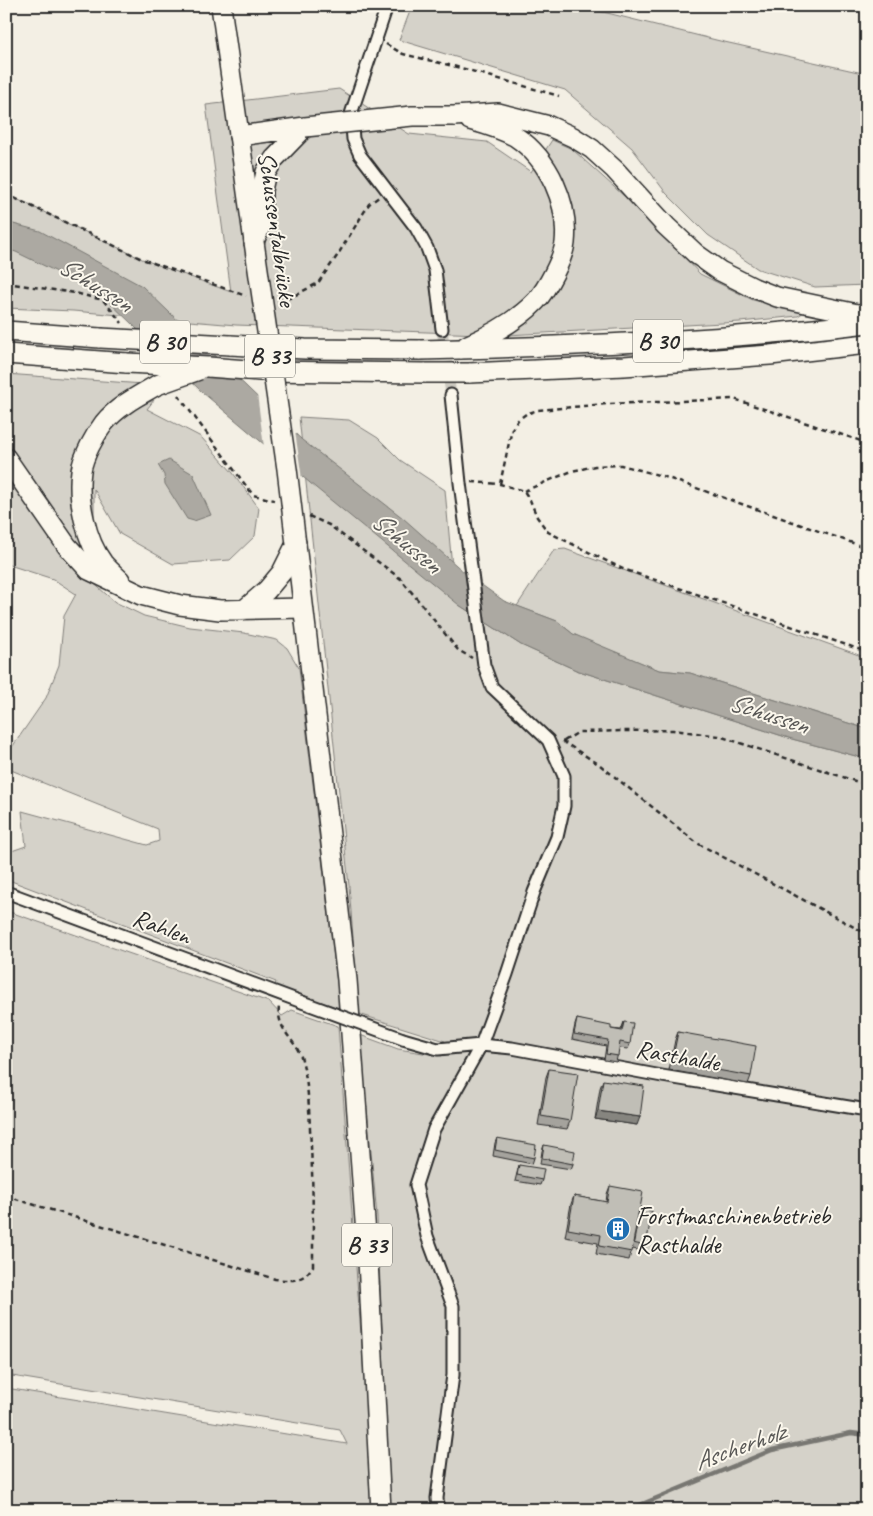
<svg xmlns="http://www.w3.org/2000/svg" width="873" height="1516" font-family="Caveat,sans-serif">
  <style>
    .green { fill: #d5d2c9; stroke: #807e7a }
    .water { fill: #aca9a2; stroke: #787772 }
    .pier { fill: #f3efe4 }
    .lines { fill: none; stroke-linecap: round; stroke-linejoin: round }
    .stream { stroke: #787772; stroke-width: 4.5 }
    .minor-tunnel { stroke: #cbc8bf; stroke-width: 11; stroke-dasharray: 11 5.5; stroke-linecap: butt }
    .minor-casing { stroke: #2b2b2b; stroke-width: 15 }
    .primary-casing { stroke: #2b2b2b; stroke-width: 22 }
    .trunk-casing { stroke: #2b2b2b; stroke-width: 22 }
    .path { stroke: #2b2b2b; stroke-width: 2.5; stroke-dasharray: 5 4; stroke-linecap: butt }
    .minor { stroke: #fbf7ec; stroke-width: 11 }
    .primary { stroke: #fbf7ec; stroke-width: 19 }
    .trunk { stroke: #fbf7ec; stroke-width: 19 }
    .minor-bridge-casing { stroke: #2b2b2b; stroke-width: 15; stroke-linecap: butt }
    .primary-bridge-casing { stroke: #2b2b2b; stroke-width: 22; stroke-linecap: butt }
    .trunk-bridge-casing { stroke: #2b2b2b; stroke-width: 22; stroke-linecap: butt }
    .minor-bridge { stroke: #fbf7ec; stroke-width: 11 }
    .primary-bridge { stroke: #fbf7ec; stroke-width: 19 }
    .trunk-bridge { stroke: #fbf7ec; stroke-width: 19 }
    .wall { fill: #a5a39d; stroke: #2b2b2b }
    .shaded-wall { fill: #86857f; stroke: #2b2b2b }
    .building { fill: #c0beb6; stroke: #2b2b2b }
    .labels { text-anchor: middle; stroke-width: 4; stroke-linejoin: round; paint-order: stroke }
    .shield { fill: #fbf7ec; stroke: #696865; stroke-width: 1 }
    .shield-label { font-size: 24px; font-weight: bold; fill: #2b2b2b }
    .street-label { font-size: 25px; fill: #2b2b2b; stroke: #fbf7ec }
    .poi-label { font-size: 25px; fill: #2b2b2b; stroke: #fbf7ec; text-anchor: start }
    .water-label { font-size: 26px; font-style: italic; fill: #585755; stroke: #fbf7ec }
  </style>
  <rect width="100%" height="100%" fill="#f3efe4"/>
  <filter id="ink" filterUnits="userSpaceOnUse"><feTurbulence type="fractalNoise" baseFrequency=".02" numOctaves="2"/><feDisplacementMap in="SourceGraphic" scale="10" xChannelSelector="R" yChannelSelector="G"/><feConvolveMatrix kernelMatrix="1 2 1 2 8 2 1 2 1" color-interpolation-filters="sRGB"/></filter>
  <g filter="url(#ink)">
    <path class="green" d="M 412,6 L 579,6 L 720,41 L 867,74 L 867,285 L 815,287 L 758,269 L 708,235 L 666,193 L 632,148 L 565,90 L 399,40 Z
      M 339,89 L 409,134 L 487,142 L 531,172 L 552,140 L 572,149 L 645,215 L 700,274 L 753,300 L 804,312 L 798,316 L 740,322 L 508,335 L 236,325 L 73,311 L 6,308 L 6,194 L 142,259 L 231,292 L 206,105 Z
      M 6,374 L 157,385 L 126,402 L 81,471 L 103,563 L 81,572 L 115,602 L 144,616 L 190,627 L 244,633 L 277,640 L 287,648 L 299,668 L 340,1008 L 274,987 L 276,982 L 6,879 L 6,853 L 26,846 L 22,811 L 147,845 L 159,841 L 158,829 L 6,768 L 6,756 L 46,698 L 59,665 L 64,616 L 76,594 L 53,579 L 6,564 Z
      M 154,400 L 147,409 L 201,437 L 233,473 L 259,508 L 255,536 L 230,560 L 173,564 L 120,534 L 94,489 L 94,523 L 88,495 L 92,458 L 109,430 L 128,411 Z
      M 299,417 L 349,420 L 378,438 L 400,460 L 445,490 L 452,567 L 459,605 L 521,645 L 576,670 L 792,739 L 867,759 L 867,1510 L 390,1510 L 377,1216 L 360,1035 L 398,1049 L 442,1056 L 445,1041 L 359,1014 L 349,886 Z
      M 565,549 L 867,658 L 867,729 L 690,673 L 659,670 L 590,642 L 573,634 L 557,621 L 517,606 L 554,550 Z
      M 7,911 L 269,1002 L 282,1016 L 292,1010 L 338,1026 L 365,1388 L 371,1510 L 6,1510 L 6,1388 L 347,1444 L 340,1430 L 6,1375 Z"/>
    <path class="water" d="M 6,222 L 40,231 L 142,286 L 302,440 L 403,518 L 465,573 L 504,601 L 557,621 L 573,634 L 659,670 L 690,673 L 867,729 L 867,759 L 792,739 L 576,670 L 521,645 L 459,605 L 316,488 L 202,392 L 100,293 L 16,252 L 6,249 Z
      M 169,460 L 193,474 L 211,515 L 194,521 L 187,519 L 165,484 L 164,475 L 158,465 Z"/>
    <path class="pier" d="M 257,394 L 295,431 L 302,479 L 264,447 Z"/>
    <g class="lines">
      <path class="stream" d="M 628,1510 L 772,1450 L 851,1433 L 867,1435"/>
      <path class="minor-tunnel" d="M 442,329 L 451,395"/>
      <g class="minor-casing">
        <path id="minor" d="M 387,6 L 351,114 L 353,139 L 360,155 L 416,228 L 427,248 L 435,270 L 442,329
          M 6,892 L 302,1002
          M 403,1039 L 438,1049 L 481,1045 L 512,1048 L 662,1076 L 867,1110
          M 438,1510 L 437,1498 L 453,1375 L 453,1306 L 427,1236 L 416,1185 L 434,1129 L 481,1045 L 507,974 L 534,892 L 557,837 L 564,806 L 564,776 L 548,740 L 492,687 L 484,665 L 460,483 L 451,395"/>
      </g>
      <g class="primary-casing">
        <path id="primary" d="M 221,6 L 254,242
          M 296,544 L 347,980 L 368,1261 L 381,1510"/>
      </g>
      <g class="trunk-casing">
        <path id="trunk" d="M 454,116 L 498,113 L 549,126 L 573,137 L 592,149 L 615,170 L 666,226 L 696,254 L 720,271 L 754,288 L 777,297 L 867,316
          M 239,136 L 305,127
          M 254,242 L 262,222 L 262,190 L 266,172 L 274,159 L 305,127
          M 6,331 L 100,338
          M 230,345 L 305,349 L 421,350
          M 466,346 C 491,335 517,321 536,301 C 547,289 563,259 565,243 C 569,204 549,159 516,137 C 502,129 485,124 470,120
          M 460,349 C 596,345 732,340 867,323
          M 6,354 L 127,363
          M 208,367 L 260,371 L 426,373
          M 469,373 L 624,366 L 770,355 L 867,344
          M 6,458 L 67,546 L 89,570 L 141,595 L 180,605 L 220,610 L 303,608
          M 120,580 C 114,574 108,569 103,563 C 86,541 77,499 81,471 C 83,456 95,435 104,423 C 118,406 138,396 157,385
          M 244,610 L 267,590 L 282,572 L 296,544"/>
      </g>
      <path class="path" d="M 386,44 L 403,54 L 461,68 L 559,96
        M 6,194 L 142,259 L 246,296
        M 6,283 L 75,293 L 103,300 L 122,323
        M 278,298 L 290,298 L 318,283 L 337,256 L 369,204 L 379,197
        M 178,395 L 253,495 L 274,500
        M 472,482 L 500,484 L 524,491 L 530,500 L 537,517 L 548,532 L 623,569 L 867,652
        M 500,484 L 512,429 L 518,420 L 526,414 L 538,410 L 607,404 L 734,399 L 867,443
        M 524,491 L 572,471 L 595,466 L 621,465 L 662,476 L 867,548
        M 309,516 L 329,525 L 401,579 L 458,650 L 472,658
        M 562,741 L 600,765 L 697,843 L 867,934
        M 564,741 L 579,732 L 673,730 L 719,736 L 867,785
        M 6,1196 L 275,1279 C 292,1281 303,1282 313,1266 C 313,1220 313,1174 310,1129 C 309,1105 308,1083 302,1060 C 297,1040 276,1031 279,1006"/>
      <use href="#minor" class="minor"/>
      <use href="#primary" class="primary"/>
      <use href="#trunk" class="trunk"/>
      <g class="minor-bridge-casing">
        <path id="minor-bridge" d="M 302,1002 L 403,1039"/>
      </g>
      <g class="primary-bridge-casing">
        <path id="primary-bridge" d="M 254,242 L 287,469 L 296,544"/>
      </g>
      <g class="trunk-bridge-casing">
        <path id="trunk-bridge" d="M 305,127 L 412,116 L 454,116
          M 100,338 L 230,345
          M 421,350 L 460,349
          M 127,363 L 208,367
          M 426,373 L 469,373
          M 157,385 L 199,370"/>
      </g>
      <use href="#minor-bridge" class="minor-bridge"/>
      <use href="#primary-bridge" class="primary-bridge"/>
      <use href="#trunk-bridge" class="trunk-bridge"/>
    </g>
    <path class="wall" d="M 577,1019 L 611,1029 L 621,1030 L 624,1022 L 630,1044 L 628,1049 L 619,1048 L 616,1062 L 604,1060 L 606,1046 L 572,1039 L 575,1025 Z
      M 678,1032 L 751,1076 L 748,1084 L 669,1070 L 675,1040 Z
      M 549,1069 L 570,1121 L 567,1129 L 538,1125 L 546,1077 Z
      M 603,1080 L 637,1125 L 595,1119 L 600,1088 Z
      M 497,1138 L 534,1158 L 532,1164 L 493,1156 L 495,1143 Z
      M 544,1145 L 573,1164 L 571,1169 L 540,1164 L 542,1151 Z
      M 519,1165 L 542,1180 L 540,1185 L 515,1181 Z
      M 610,1186 L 639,1209 L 646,1246 L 644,1251 L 632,1249 L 629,1260 L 596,1254 L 598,1243 L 565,1237 L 571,1204 L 574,1196 L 606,1202 L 607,1194 Z"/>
    <path class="shaded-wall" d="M 598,1111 L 640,1117 L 637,1125 L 595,1119 Z"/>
    <path class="building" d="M 577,1019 L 611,1026 L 611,1029 L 622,1031 L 624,1022 L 633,1023 L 630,1044 L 620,1042 L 618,1056 L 606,1054 L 608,1040 L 574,1034 Z
      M 678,1032 L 756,1046 L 751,1076 L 672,1062 Z
      M 549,1069 L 578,1073 L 570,1121 L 541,1116 Z
      M 603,1080 L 644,1086 L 640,1117 L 598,1111 Z
      M 497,1138 L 536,1145 L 534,1158 L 495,1150 Z
      M 544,1145 L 575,1151 L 573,1164 L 542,1158 Z
      M 519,1165 L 544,1169 L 542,1180 L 517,1175 Z
      M 610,1186 L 643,1192 L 632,1252 L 599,1246 L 601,1235 L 568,1229 L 574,1196 L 607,1202 Z
      M 639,1209 L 652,1211 L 646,1246 L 633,1243 Z"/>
  </g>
  <defs>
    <g id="building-disc" transform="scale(1.25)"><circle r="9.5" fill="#1f6fb2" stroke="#fbf7ec"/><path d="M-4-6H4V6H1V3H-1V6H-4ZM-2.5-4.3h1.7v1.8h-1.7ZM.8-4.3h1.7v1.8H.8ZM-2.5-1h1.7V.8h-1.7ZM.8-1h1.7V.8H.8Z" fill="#fff"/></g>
  </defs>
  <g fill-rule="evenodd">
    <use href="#building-disc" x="618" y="1229"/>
  </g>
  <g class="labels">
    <g class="shield">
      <rect x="633" y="319.5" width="50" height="43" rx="4"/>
      <rect x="140" y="320.5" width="50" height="43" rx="4"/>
      <rect x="245" y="334.5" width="50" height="43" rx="4"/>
      <rect x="342" y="1223.5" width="50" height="43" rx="4"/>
    </g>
    <g class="shield-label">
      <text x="658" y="349">B 30</text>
      <text x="165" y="350">B 30</text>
      <text x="270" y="364">B 33</text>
      <text x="367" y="1253">B 33</text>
    </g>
    <g class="street-label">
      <text transform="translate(278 229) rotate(82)" y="9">Schussentalbrücke</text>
      <text transform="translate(162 926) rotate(20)" y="9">Rahlen</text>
      <text transform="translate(678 1055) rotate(10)" y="9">Rasthalde</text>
    </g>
    <g class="poi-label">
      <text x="636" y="1224">Forstmaschinenbetrieb<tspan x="636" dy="29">Rasthalde</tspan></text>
    </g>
    <g class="water-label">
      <text transform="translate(96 284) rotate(32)" y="9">Schussen</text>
      <text transform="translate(407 542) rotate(39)" y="9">Schussen</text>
      <text transform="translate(769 713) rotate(18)" y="9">Schussen</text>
      <text transform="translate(739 1446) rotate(-20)" y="9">Ascherholz</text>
    </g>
  </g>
  <rect width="873" height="1516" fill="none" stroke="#fbf7ec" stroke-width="25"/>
  <rect x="12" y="12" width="848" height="1491" fill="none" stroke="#2b2b2b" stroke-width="2" filter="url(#ink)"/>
</svg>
